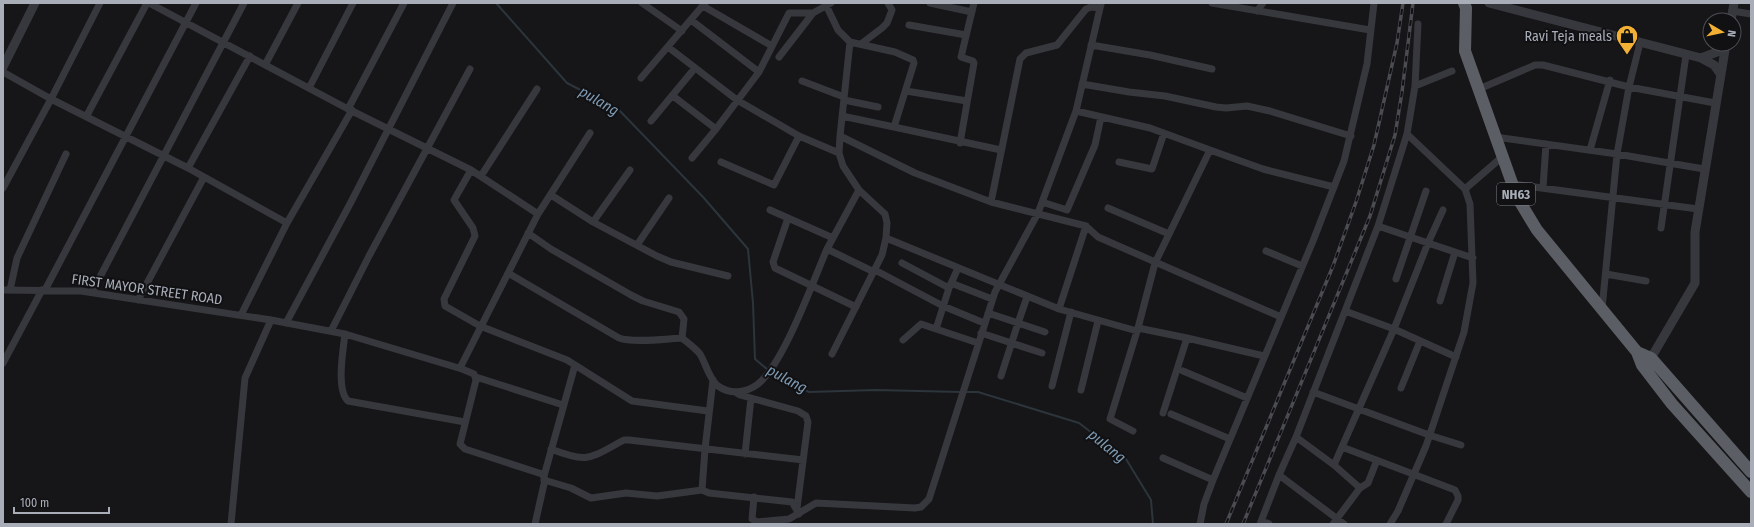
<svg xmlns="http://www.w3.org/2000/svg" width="1754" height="527" font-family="'Fira Sans Condensed',sans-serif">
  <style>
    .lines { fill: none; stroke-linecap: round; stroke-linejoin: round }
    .stream { stroke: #2c353c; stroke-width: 2 }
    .minor { stroke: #37383d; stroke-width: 7 }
    .tertiary { stroke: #37383d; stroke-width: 9 }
    .trunk { stroke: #5b5e65; stroke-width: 12 }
    .rail-casing { stroke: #4a4c52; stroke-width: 3.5 }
    .rail { stroke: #111113; stroke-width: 2; stroke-dasharray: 6; stroke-linecap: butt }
    .labels { text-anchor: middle; stroke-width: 4; stroke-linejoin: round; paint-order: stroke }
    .shield { fill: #111113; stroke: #7b7e86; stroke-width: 1 }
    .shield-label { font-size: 13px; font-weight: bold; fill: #a8adb8 }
    .poi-label { font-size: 14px; fill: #a8adb8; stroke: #111113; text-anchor: end }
    .street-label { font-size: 14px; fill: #a8adb8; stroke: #111113 }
    .water-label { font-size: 15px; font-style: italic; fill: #7f9bb3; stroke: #111113 }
  </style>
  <rect width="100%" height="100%" fill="#161618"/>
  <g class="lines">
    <path class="stream" d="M 496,3 L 567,83 L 619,110 L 703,197 L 748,249 L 753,303 L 755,359 L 774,375 L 809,392 L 876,390 L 961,392
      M 965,392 L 978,392 L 1079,423 L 1126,459 L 1151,500 L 1153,524"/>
    <path class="minor" d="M 149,3 L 348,109 L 471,170 L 538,214
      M 642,3 L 682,31
      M 825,3 L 838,30 L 850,42
      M 930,3 L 972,12
      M 1212,3 L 1370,30
      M 703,6 L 772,46
      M 1257,11 L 1263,3
      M 1732,11 L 1751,14
      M 691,20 L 759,72
      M 909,25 L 966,35
      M 861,44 L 882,28 L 887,23 L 892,10 L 888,3
      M 1091,45 L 1150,55 L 1212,69
      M 668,47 L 737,100 L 799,136 L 839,153
      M 779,57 L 813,13
      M 265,65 L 298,3
      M 3,72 L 51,99 L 100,3
      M 641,78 L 705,3
      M 802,81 L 844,97
      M 1082,84 L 1129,92 L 1165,96 L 1216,107 L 1226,108 L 1247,106 L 1270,111 L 1351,136
      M 1415,86 L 1452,71
      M 309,88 L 353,3
      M 1479,89 L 1535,65 L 1543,65 L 1629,87 L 1715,103
      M 906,91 L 967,101
      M 673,96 L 716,129 L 759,72 L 789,13 L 813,13 L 831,3
      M 844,100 L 878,107
      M 348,109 L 404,3
      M 1076,111 L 1101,4
      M 86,117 L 147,3
      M 651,121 L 695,68
      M 894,127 L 1001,150
      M 1407,134 L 1465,189
      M 840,136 L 850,42 L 895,52 L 913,60 L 914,63 L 894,127 L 842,116
      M 1495,137 L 1617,154 L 1704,169
      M 960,143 L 974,63 L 973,61 L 961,57 L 974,3
      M 1590,150 L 1610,80
      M 692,158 L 716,129
      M 721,162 L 774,185 L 799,136
      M 1119,162 L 1152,169 L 1164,133
      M 471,170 L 454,200 L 473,228 L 475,236 L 444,299 L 445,306 L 480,326 L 567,360 L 632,401 L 708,411
      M 481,176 L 537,89
      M 1512,184 L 1698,209
      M 3,188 L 51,99 L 188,168
      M 1543,188 L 1546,144
      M 859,190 L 827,249 L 874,272
      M 551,195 L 593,222 L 657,256 L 671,262 L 728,276
      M 991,202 L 915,173 L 840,136 L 839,153 L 843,166 L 859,190 L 885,214 L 887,223 L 886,238 L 1059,309
      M 1042,202 L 1067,210 L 1095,145 L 1101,117
      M 1108,208 L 1169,234
      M 770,210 L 833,238
      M 788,218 L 773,262 L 775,268 L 856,307
      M 593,222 L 630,170
      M 287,223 L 352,110
      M 1086,226 L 991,202 L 1020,59 L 1026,53 L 1057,45 L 1086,9 L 1091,7 L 1100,8
      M 1378,226 L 1428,243 L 1443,210
      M 1661,228 L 1686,55
      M 528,233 L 551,249 L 631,295 L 643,301 L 679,312 L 684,319 L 682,338
      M 637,245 L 669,198
      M 1266,251 L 1302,266
      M 902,263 L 949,288
      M 875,270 L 943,306 L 984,323
      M 508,273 L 619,338 C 633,343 664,339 682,338 C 688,343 695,348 700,354 C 706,364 709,379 718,386 C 731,395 746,393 758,384 C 784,363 813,281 827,249
      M 1606,274 L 1646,281
      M 1396,279 L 1426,191
      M 951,283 L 992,299
      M 3,290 L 81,291 L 271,320 L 345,334 L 462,369
      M 10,290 L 17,258 L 66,154
      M 45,290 L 196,3
      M 92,292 L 244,3
      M 138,300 L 204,177
      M 1440,301 L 1455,252
      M 1602,309 L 1617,154 L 1629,87 L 1640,43
      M 1345,311 L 1394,329 L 1456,357
      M 988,313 L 1018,323 L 1027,297
      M 241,315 L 287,223 L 188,168 L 250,56
      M 286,323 L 351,202 L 453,3
      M 1138,328 L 1155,263 L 1210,150 L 1263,169 L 1334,187
      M 936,329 L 949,288 L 958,268
      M 331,331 L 369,256 L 470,69
      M 1137,331 L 1059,309 L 1086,226 L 1098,237 L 1281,317
      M 981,333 L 1042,353
      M 345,334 C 343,350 336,390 348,401 L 465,422
      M 903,340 L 921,324 L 978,343
      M 832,354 L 882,255 L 886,238
      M 3,363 L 42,290
      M 1183,371 L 1247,398
      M 1001,376 L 1018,323 L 1045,332
      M 476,377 L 563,405
      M 713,380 L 705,449 L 702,490 L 709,493 L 792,502 L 799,514
      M 1052,386 L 1071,312
      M 1401,388 L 1420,341
      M 1081,390 L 1098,321
      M 735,392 L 740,395 L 798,411 L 806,416 L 808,422 L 797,508
      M 1313,392 L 1429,435 L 1461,445
      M 1163,413 L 1187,338 L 1264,356
      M 1171,414 L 1230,439
      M 1133,431 L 1110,419 L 1138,328 L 1187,338
      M 1296,437 L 1334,465
      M 1342,447 L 1455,490 L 1458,496 L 1458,500 L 1446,524
      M 551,449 C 589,464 590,458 624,440 L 629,440 L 803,460
      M 745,454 L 751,398
      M 1163,458 L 1213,480
      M 544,476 L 575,365
      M 544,480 L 571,488 L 591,498 L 626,493 L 657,496 L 702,490
      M 1360,488 L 1368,483 L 1377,460
      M 754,497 L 752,519 L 757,522 L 789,519 L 816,503 L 915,508 L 921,507 L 929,499 L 995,292 L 1038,213 L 1076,111 L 1150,128 L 1210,150
      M 1267,523 L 1269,524
      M 231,524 L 245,378 L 271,320
      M 535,524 L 544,484 L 545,479 L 542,474 L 465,449 L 460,444 L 476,380 L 474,374 L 462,369 L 461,366 L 538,214 L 590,133
      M 1200,524 L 1204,504 L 1213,480 L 1313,241 L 1344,161 L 1367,64 L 1374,3
      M 1260,524 L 1279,475
      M 1333,524 L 1360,488 L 1334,465 L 1394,329 L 1428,243 L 1473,258
      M 1344,524 L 1279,475 L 1296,437 L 1378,226 L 1407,134 L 1415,86 L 1418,24
      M 1390,524 L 1398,511 L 1426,446 L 1464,332 L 1473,283 L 1470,204 L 1465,189 L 1502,157"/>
    <path class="tertiary" d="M 1489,3 L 1701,58 L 1714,65 L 1721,75
      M 1731,20 L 1734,3
      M 1701,58 L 1725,49
      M 3,67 L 35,3
      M 1646,362 L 1651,358 L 1695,283 L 1695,232 L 1726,44"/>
    <path class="trunk" d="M 1464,3 L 1466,8 L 1465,51 L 1517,197 L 1537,230 L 1637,352 L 1642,365 L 1672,404 L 1751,492
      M 1637,352 L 1651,358 L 1751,472"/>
    <g class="rail-casing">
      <path id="rail" d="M 1226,524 L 1333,266 L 1356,202 L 1374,145 L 1397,43 L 1403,3
        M 1243,524 L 1370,216 L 1395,135 L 1402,92 L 1413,3"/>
    </g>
    <use href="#rail" class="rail"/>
  </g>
  <defs>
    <g id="shop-pin" transform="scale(1.15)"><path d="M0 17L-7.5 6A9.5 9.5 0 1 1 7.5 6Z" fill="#f2b134" stroke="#111113"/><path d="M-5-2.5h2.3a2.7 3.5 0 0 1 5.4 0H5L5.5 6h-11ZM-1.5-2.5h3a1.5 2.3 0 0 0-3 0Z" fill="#111"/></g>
  </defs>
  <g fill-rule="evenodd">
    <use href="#shop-pin" x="1627" y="36"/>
  </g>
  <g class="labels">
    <rect class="shield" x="1497" y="183" width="38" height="22" rx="3"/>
    <g class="shield-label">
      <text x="1516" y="199">NH63</text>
    </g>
    <g class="poi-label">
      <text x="1612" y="41">Ravi Teja meals</text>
    </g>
    <g class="street-label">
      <text transform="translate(147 289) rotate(8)" y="5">FIRST MAYOR STREET ROAD</text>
    </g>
    <g class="water-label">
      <text transform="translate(599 101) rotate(30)" y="5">pulang</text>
      <text transform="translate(787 379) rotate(28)" y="5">pulang</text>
      <text transform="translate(1107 446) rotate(39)" y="5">pulang</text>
    </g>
  </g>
  <rect width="1754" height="527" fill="none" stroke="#a8adb8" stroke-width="8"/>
  <g transform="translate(1722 32) rotate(99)"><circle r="19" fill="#111113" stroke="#4d4f55"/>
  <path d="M0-3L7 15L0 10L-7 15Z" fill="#f2b134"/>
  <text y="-6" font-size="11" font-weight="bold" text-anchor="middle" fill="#a8adb8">N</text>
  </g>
  <path d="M14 507v6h95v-6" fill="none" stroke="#a8adb8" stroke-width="2"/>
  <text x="20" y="507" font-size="12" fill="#a8adb8" stroke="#111113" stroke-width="3" paint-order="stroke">100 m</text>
</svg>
